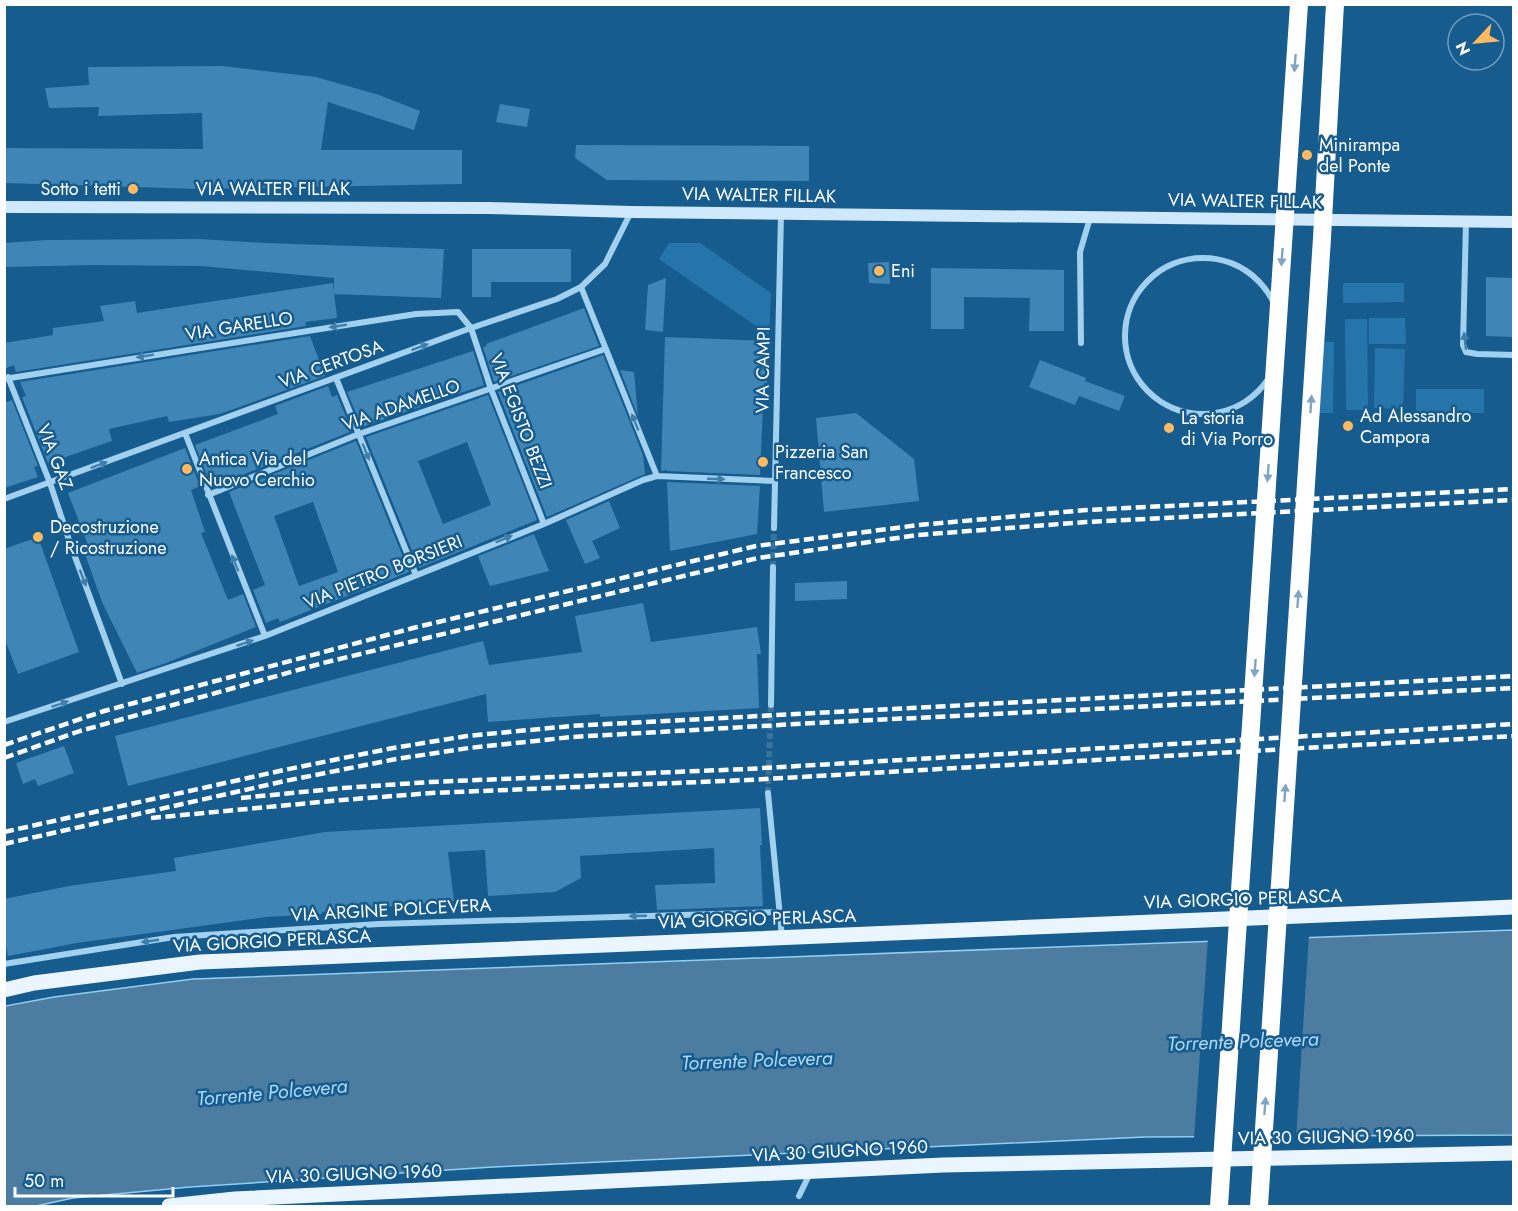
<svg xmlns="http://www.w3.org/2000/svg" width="1518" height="1211" font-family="Jost,sans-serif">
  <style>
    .green { fill: #2675aa }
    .water { fill: #4c7da1; stroke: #94cdf2; stroke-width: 1.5 }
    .pier { fill: #165c8e }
    .building { fill: #3f86b6; fill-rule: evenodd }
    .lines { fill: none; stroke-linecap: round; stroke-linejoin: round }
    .street-tunnel { stroke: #39749f; stroke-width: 6; stroke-dasharray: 6 3; stroke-linecap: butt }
    .street { stroke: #a2d0ef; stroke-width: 6 }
    .secondary { stroke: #cfe8fb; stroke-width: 12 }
    .primary { stroke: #eaf5ff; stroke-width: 15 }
    .rail { stroke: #fff; stroke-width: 4.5; stroke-dasharray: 10 4.5; stroke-linecap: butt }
    .highway-bridge { stroke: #fff; stroke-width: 18 }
    .oneway { fill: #7fa5c1 }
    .oneway2 { fill: #407fab }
    .poi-dot { fill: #ffba60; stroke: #165c8e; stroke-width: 2 }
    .labels { text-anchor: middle; stroke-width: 5; stroke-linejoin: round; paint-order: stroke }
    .poi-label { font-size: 18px; fill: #fff; stroke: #165c8e; text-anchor: start }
    .street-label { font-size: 18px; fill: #fff; stroke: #165c8e }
    .water-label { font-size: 20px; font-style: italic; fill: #aed9f7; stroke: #165c8e }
  </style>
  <rect width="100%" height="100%" fill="#165c8e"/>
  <path class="green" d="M 669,243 L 700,243 L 771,293 L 769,335 L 659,259 Z
    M 1343,283 L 1404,283 L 1404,302 L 1343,303 Z
    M 1369,318 L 1405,318 L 1406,344 L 1369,344 Z
    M 1345,319 L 1367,319 L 1368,410 L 1346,410 Z
    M 1306,341 L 1334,342 L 1333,413 L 1305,413 Z
    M 1375,348 L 1405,349 L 1403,409 L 1374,408 Z
    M 1416,389 L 1484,389 L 1484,413 L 1416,413 Z"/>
  <path class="water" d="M 1513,930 L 1513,1135 L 1145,1137 L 493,1167 L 190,1187 L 73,1198 L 36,1206 L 5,1206 L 5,1006 L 54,997 L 193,979 Z"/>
  <path class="pier" d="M 1309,934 L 1296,1139 L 1194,1139 L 1208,938 Z"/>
  <path class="building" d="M 222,66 L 316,77 L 379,95 L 420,111 L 414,130 L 328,102 L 321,150 L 462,150 L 462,184 L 199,189 L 4,183 L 4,148 L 203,149 L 202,113 L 98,116 L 99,107 L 49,108 L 45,88 L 89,85 L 88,67 Z
    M 500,104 L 530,109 L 527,127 L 496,122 Z
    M 576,145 L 809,146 L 809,181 L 607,180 L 575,158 Z
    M 199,239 L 265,243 L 444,249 L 441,298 L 334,294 L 334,278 L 201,266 L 95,265 L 4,267 L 4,243 L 47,240 Z
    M 472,249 L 571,249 L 571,282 L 491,282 L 491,297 L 472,297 Z
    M 889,262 L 890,284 L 869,283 L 868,263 Z
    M 931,268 L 1064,270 L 1064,331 L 1029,331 L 1030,298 L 964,297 L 964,329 L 931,329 Z
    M 1486,277 L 1514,278 L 1514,337 L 1486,336 Z
    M 666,278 L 663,332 L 645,330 L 648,285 Z
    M 333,283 L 337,318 L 305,322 L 306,326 L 16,372 L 14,365 L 4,369 L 4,343 L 53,335 L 53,328 L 104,321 L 100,306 L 135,301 L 137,313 Z
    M 584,308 L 599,346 L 494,382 L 483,347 L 487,346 L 486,344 Z
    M 310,336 L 325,376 L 220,414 L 169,422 L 167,416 L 109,429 L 112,441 L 48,463 L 22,397 L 26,396 L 20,382 Z
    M 665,337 L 769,341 L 767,383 L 764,383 L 760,475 L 667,471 L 667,470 L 661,471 Z
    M 473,351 L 484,385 L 362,427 L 347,392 Z
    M 603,355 L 643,455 L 645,474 L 547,517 L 498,392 Z
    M 1040,360 L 1086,378 L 1085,381 L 1125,396 L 1119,411 L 1079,396 L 1075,405 L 1029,387 Z
    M 620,370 L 634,372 L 638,416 Z
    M 328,386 L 332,397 L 337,395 L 352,431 L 225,482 L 223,478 L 210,483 L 195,445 L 278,414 L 275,406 L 272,407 Z
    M 488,395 L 537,520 L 419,568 L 366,437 ZM 467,442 L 491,505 L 443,524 L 418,461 Z
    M 12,400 L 38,466 L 34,467 L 38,477 L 4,488 L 4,403 Z
    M 856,413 L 914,459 L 919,501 L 824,512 L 816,418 Z
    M 356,441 L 409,572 L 280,622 L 278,618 L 266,623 L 253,590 L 265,585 L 229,492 ZM 313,502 L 338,572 L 299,586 L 274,516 Z
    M 185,448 L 200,486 L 191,490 L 205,532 L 201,533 L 228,600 L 243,594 L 256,627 L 166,663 L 137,673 L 102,602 L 85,554 L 84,548 L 88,545 L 68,493 Z
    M 667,482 L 760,486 L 757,534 L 670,551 Z
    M 609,501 L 620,528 L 592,541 L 600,558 L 585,564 L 566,520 Z
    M 534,534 L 549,571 L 490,586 L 478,556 Z
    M 38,537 L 79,652 L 18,674 L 4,637 L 4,549 Z
    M 847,581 L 847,599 L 795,601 L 795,583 Z
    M 643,603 L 651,642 L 757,627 L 761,654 L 757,654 L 759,708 L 600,717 L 600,714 L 488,722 L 486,694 L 128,786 L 115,736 L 483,641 L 489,665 L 582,652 L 575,616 Z
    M 64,746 L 74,773 L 38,786 L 35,779 L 23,784 L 16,763 Z
    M 760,808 L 762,845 L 760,845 L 763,906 L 657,910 L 655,885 L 715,883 L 714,848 L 580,856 L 581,878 L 555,892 L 488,896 L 485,850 L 448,852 L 454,901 L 322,912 L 322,914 L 266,917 L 77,943 L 8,956 L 4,936 L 4,899 L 69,886 L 176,871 L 174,858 L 325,832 Z"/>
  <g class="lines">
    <path class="street-tunnel" d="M 773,567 L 774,528
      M 768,793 L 771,705"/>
    <path class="street" d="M 1466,222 L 1463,345 L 1466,352 L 1477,354 L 1514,355
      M1125 336a78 78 0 1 1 156 0a78 78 0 1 1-156 0Z
      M 581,287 L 657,476
      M 1081,343 L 1080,252 L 1090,218
      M 8,377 L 50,483 L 71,546 L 122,684
      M 336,378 L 416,575
      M 4,379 L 416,314 L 458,312 L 471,328 L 491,389 L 544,524
      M 185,433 L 265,636
      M 208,495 L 359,434 L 605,349
      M 4,499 L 471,328 L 557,299 L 581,287 L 605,264 L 631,212
      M 774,528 L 781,214
      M 771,705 L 773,567
      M 4,722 L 265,636 L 544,524 L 643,480 L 657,476 L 775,481
      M 768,793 L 782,937
      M 4,964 L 174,937 L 379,924 L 781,912
      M 799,1196 L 810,1173"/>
    <path class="secondary" d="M 4,207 L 488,208 L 631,212 L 1514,222"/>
    <path class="primary" d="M 4,990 L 34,983 L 200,962 L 1514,907
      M 169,1206 L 235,1199 L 943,1165 L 1514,1153"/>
    <path class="rail" d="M 4,745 L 104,711 L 413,628 L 756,546 L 919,525 L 1086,510 L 1514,489
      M 4,758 L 80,731 L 323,663 L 758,558 L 918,535 L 1086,522 L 1514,500
      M 241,798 L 343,788 L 430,782 L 747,769 L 1514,724
      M 151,818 L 342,800 L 432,793 L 748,780 L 1514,736
      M 4,832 L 284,770 L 393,748 L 467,736 L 571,726 L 1514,676
      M 4,844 L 285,781 L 396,759 L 469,748 L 572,737 L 814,723 L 1514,688"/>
    <path class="highway-bridge" d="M 1219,1206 L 1299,4
      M 1259,1206 L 1322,238 L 1335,4"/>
  </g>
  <defs><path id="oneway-solid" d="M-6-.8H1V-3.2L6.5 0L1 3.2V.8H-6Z" transform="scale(1.5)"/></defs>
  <g class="oneway">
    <use href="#oneway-solid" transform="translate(1295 63) rotate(94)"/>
    <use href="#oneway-solid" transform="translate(1282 257) rotate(94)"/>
    <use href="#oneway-solid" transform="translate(1311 404) rotate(-86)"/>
    <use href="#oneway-solid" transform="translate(1268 473) rotate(94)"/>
    <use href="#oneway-solid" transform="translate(1298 599) rotate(-86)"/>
    <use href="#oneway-solid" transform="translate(1255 668) rotate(94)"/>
    <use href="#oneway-solid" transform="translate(1285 793) rotate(-86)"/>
    <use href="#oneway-solid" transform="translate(1265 1106) rotate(-86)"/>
  </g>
  <g class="oneway2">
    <use href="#oneway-solid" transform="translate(338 326) rotate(171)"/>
    <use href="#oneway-solid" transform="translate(1465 341) rotate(-97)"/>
    <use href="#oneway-solid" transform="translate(420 347) rotate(-20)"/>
    <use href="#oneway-solid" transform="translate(145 356) rotate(171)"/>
    <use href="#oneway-solid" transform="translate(635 422) rotate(-112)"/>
    <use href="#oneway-solid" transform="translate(366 452) rotate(68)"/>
    <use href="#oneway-solid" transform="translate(99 465) rotate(-21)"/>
    <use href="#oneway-solid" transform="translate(716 479) rotate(2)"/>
    <use href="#oneway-solid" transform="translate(504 539) rotate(-22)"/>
    <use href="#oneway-solid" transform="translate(235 563) rotate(-112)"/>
    <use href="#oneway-solid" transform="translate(83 578) rotate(69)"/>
    <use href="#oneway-solid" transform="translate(245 643) rotate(-18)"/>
    <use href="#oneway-solid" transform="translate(60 704) rotate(-18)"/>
    <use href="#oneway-solid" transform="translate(638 916) rotate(178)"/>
    <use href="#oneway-solid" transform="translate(150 941) rotate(172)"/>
  </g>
  <g class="poi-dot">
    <circle cx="1307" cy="155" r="6"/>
    <circle cx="133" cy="189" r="6"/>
    <circle cx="879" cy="271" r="6"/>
    <circle cx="1348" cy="426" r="6"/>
    <circle cx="1169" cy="428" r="6"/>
    <circle cx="763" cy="462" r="6"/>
    <circle cx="187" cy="469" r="6"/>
    <circle cx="38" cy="537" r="6"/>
  </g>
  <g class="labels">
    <g class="poi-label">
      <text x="1319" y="151">Minirampa<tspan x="1319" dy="21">del Ponte</tspan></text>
      <text x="121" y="195" text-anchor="end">Sotto i tetti</text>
      <text x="891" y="277">Eni</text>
      <text x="1360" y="422">Ad Alessandro<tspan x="1360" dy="21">Campora</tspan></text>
      <text x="1181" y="424">La storia<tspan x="1181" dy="21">di Via Porro</tspan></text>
      <text x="775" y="458">Pizzeria San<tspan x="775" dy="21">Francesco</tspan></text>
      <text x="199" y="465">Antica Via del<tspan x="199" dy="21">Nuovo Cerchio</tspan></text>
      <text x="50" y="533">Decostruzione<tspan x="50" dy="21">/ Ricostruzione</tspan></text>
    </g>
    <g class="street-label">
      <text x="273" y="195">VIA WALTER FILLAK</text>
      <text transform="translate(759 195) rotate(1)" y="6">VIA WALTER FILLAK</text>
      <text transform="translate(1245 201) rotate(1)" y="6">VIA WALTER FILLAK</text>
      <text transform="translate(239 326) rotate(-9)" y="6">VIA GARELLO</text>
      <text transform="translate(331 364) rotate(-20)" y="6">VIA CERTOSA</text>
      <text transform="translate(763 370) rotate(-89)" y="6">VIA CAMPI</text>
      <text transform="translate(401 405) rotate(-19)" y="6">VIA ADAMELLO</text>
      <text transform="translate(521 421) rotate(69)" y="6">VIA EGISTO BEZZI</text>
      <text transform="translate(55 457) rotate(69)" y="6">VIA GAZ</text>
      <text transform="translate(383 572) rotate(-22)" y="6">VIA PIETRO BORSIERI</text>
      <text transform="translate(1243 899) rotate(-2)" y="6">VIA GIORGIO PERLASCA</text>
      <text transform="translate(391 910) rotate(-3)" y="6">VIA ARGINE POLCEVERA</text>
      <text transform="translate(757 919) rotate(-2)" y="6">VIA GIORGIO PERLASCA</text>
      <text transform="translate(272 941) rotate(-3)" y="6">VIA GIORGIO PERLASCA</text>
      <text transform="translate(1326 1137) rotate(-1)" y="6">VIA 30 GIUGNO 1960</text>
      <text transform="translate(840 1151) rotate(-3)" y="6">VIA 30 GIUGNO 1960</text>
      <text transform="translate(354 1174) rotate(-2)" y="6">VIA 30 GIUGNO 1960</text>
    </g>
    <g class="water-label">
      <text transform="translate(1243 1041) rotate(-2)" y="7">Torrente Polcevera</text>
      <text transform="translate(757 1060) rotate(-2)" y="7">Torrente Polcevera</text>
      <text transform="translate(272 1092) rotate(-5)" y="7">Torrente Polcevera</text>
    </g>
  </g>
  <rect width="1518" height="1211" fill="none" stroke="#ffffff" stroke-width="12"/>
  <g transform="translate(1476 42) rotate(244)"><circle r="28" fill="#165c8e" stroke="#739dbb" stroke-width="1.5"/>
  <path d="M0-4.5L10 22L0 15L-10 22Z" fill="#ffba60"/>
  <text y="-9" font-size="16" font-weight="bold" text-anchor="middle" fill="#ffffff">N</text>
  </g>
  <path d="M15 1187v9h158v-9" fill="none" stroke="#ffffff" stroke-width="3"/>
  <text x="24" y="1187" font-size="18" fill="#ffffff" stroke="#165c8e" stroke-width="4.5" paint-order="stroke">50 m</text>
</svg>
